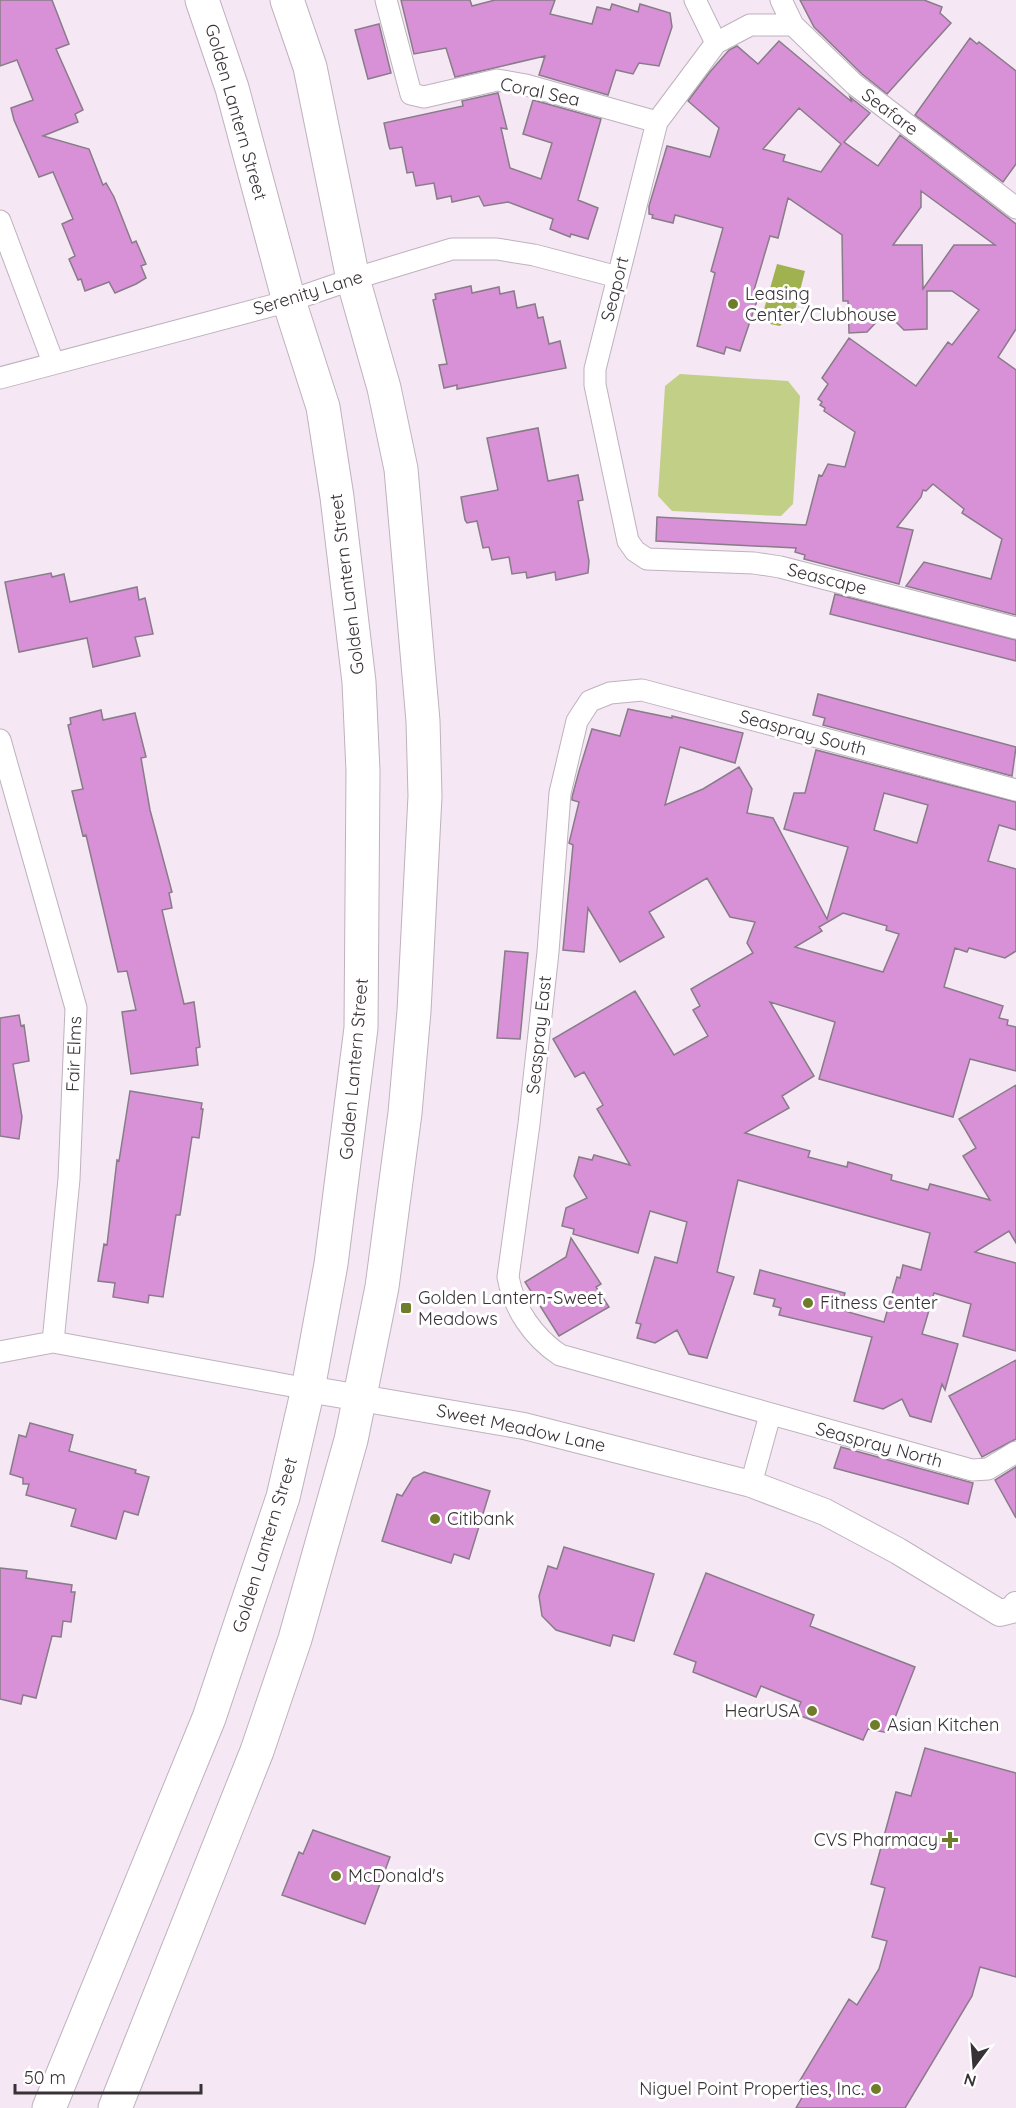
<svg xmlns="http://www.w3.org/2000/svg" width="1016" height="2108" font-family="Quicksand,sans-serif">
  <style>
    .green { fill: #c1cf87 }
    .water { fill: #a0b14f }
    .building { fill: #d891d7; stroke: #887c88; stroke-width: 1.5; fill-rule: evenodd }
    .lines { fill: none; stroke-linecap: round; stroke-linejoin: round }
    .minor-casing { stroke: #beb2be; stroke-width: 23 }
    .tertiary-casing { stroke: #beb2be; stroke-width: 28 }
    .primary-casing { stroke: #beb2be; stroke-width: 35 }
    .minor { stroke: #fff; stroke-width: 21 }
    .tertiary { stroke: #fff; stroke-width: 26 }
    .primary { stroke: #fff; stroke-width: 33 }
    .poi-dot { fill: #6f7c29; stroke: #fff; stroke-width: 2 }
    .labels { text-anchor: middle; stroke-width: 6; stroke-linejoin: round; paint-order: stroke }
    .street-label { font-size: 18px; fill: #383237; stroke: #fff }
    .poi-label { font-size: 18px; fill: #383237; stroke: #fff; text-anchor: start }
  </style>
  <rect width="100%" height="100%" fill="#f5e7f4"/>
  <path class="green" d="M 680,374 L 788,381 L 800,396 L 793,504 L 781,516 L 672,511 L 658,496 L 665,386 Z"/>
  <path class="water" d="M 777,264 L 805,271 L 792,322 L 785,320 L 780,326 L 770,324 L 769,315 L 763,313 Z"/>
  <path class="building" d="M 0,0 L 52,0 L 69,44 L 56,49 L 83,110 L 75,114 L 78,122 L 43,136 L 89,149 L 103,185 L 106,183 L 114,197 L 132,243 L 136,241 L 146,264 L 141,266 L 146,278 L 136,284 L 115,293 L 109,282 L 85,291 L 81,279 L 78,280 L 69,259 L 75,256 L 62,224 L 73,219 L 53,172 L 39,177 L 14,120 L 11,108 L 33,100 L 17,60 L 0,66 Z
    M 401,0 L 470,0 L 472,6 L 495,0 L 555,0 L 550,14 L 592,24 L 597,7 L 610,10 L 612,4 L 638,12 L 640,4 L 670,13 L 672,27 L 659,66 L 639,63 L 633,74 L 616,70 L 608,95 L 539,75 L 545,56 L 455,77 L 446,48 L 414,54 Z
    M 800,0 L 924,0 L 942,7 L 940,13 L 951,23 L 887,94 L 862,74 L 814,27 Z
    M 379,24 L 391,73 L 368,79 L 355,30 Z
    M 970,38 L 977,44 L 979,42 L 1016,71 L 1016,164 L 1003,182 L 915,115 Z
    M 779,41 L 852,102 L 850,97 L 870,113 L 844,142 L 878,166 L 900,135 L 1016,224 L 1016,329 L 998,357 L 1016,370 L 1016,615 L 906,586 L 924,562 L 991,579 L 1002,539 L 962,513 L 964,509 L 933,484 L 926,491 L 923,490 L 921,497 L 897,527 L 913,530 L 899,584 L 804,559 L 805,555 L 795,552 L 796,548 L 656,541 L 657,517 L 806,525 L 819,475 L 822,476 L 828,464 L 845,467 L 855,432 L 824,411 L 825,408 L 820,405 L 822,402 L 818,399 L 828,384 L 822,378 L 849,338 L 916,386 L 948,342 L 952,345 L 979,310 L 952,291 L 927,291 L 927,329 L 904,330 L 886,312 L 867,332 L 849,333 L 848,301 L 843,301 L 842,235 L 788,198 L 778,238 L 770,236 L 754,290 L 760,292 L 740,351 L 726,347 L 724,354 L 697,346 L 715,273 L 711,271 L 723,228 L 675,215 L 673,223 L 652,218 L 653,215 L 649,214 L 649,206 L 667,146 L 710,157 L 719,128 L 688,101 L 709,73 L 729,50 L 737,46 L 758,64 ZM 799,108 L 841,144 L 821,172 L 783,161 L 785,155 L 763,149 ZM 921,191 L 995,245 L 954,245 L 923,289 L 922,245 L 893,245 L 921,207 Z
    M 498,93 L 507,129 L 501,128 L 510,168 L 541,179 L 552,143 L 523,134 L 533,100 L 601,119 L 578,200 L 598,208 L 588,239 L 571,234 L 570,237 L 550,229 L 553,219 L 508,202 L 484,206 L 479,196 L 452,202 L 451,196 L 437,199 L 434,183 L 416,186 L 413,172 L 407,173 L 402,147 L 390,149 L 389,146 L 384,123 L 463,106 L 462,101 Z
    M 471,286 L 472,293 L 499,287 L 500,294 L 514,291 L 517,308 L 535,304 L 538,318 L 543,317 L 549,344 L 560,341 L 566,368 L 457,389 L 457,385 L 444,388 L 439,365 L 447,364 L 433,300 L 436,299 L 435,294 Z
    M 538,428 L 548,481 L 578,475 L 583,500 L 578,501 L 589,561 L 588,573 L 556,580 L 555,572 L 527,578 L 526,572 L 512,574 L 509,557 L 492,560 L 489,547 L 483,548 L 477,521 L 467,523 L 465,520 L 461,497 L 498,490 L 487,438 Z
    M 51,573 L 52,577 L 64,574 L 70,602 L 137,587 L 139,600 L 145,598 L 153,634 L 135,637 L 140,656 L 93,667 L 87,638 L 19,652 L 5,582 Z
    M 835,594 L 1016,640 L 1016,661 L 830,614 Z
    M 818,694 L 1016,747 L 1012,776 L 823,725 L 825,718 L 813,715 Z
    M 628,709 L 672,718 L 672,716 L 743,733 L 735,763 L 680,747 L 665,805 L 703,789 L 739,767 L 752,789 L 747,813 L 773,818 L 827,919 L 848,847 L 784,829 L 794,793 L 805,793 L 816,750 L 1016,802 L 1016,830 L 999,825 L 988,861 L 1016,869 L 1016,951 L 1005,958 L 969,948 L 967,952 L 955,948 L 944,987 L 1003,1006 L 999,1018 L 1008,1020 L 1007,1025 L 1016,1027 L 1016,1071 L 970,1059 L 953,1117 L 819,1079 L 835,1022 L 770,1002 L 814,1076 L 782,1096 L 789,1108 L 745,1133 L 810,1151 L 808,1157 L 847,1167 L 848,1162 L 892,1175 L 891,1180 L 928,1190 L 930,1184 L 990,1200 L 963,1156 L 976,1148 L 959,1119 L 1016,1085 L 1016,1243 L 1009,1231 L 975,1252 L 1016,1263 L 1016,1351 L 963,1336 L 971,1304 L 934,1293 L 922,1334 L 958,1344 L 945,1390 L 942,1384 L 931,1422 L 910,1416 L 902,1399 L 883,1409 L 854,1401 L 872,1337 L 779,1315 L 781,1308 L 773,1306 L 775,1299 L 754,1294 L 760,1270 L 845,1293 L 841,1307 L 848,1309 L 848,1312 L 884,1322 L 897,1277 L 900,1278 L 903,1265 L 921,1270 L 930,1233 L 738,1180 L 717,1272 L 734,1277 L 707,1358 L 689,1354 L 677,1330 L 655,1343 L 637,1338 L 641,1324 L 636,1323 L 655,1257 L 677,1263 L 687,1222 L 650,1211 L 638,1253 L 573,1234 L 574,1229 L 562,1226 L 566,1208 L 587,1198 L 574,1176 L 579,1157 L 592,1160 L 594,1155 L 630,1165 L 597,1109 L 603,1105 L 584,1072 L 575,1077 L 553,1039 L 635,991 L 674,1055 L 708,1036 L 693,1010 L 700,1006 L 691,989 L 753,953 L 747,943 L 755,922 L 730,917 L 707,878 L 649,912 L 664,937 L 620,962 L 588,908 L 584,952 L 563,950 L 573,845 L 569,843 L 579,802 L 572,800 L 572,797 L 579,771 L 592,729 L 620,736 ZM 884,793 L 928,805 L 917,843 L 874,830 ZM 843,913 L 887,926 L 886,930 L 899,934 L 883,972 L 795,947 L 822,931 L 819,927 Z
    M 101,710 L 103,720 L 135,713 L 146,757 L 141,758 L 150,810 L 172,892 L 169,893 L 172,908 L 162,910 L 184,1004 L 194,1002 L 200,1047 L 196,1048 L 198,1065 L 131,1074 L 122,1012 L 136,1010 L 127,971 L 118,972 L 86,835 L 83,836 L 72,791 L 83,789 L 68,725 L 71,724 L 70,718 Z
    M 505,951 L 528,953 L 520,1039 L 497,1038 Z
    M 19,1015 L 21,1026 L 24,1025 L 29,1061 L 13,1064 L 22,1117 L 19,1139 L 0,1136 L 0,1018 Z
    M 130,1091 L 202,1103 L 201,1109 L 203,1109 L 199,1138 L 192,1137 L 180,1215 L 176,1215 L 163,1297 L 149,1295 L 148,1303 L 113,1297 L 115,1283 L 98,1281 L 104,1244 L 107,1245 L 117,1160 L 119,1161 Z
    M 571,1238 L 601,1284 L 596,1287 L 609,1307 L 559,1336 L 525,1282 L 566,1257 Z
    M 1016,1360 L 1016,1439 L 982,1457 L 949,1396 Z
    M 30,1423 L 73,1435 L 69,1451 L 136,1470 L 135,1473 L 149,1477 L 138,1515 L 124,1511 L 116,1539 L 71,1526 L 76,1509 L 26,1495 L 29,1484 L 23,1484 L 23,1478 L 10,1474 L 19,1435 L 26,1437 Z
    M 841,1447 L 973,1483 L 968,1504 L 834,1468 Z
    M 1016,1467 L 1016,1518 L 995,1480 Z
    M 424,1472 L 490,1491 L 469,1559 L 454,1554 L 451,1563 L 382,1541 L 397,1494 L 402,1496 L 413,1478 Z
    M 564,1547 L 654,1574 L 634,1641 L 613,1635 L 610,1646 L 556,1630 L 542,1616 L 539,1596 L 548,1566 L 557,1569 Z
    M 0,1568 L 27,1571 L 26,1578 L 72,1585 L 71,1592 L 75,1592 L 71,1622 L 63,1621 L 61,1637 L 52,1636 L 36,1698 L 23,1695 L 21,1704 L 0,1699 Z
    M 706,1573 L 814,1615 L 810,1626 L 915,1667 L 889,1733 L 868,1729 L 863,1740 L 796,1714 L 801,1702 L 783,1695 L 761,1686 L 756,1697 L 693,1672 L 696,1662 L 674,1654 Z
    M 925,1748 L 1016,1773 L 1016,1977 L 980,1967 L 972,1996 L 905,2108 L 796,2108 L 808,2087 L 799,2082 L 849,1999 L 857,2005 L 879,1969 L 887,1941 L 872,1937 L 885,1888 L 871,1884 L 896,1792 L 911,1796 Z
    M 313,1830 L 390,1857 L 365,1924 L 282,1895 L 299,1852 L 303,1854 Z"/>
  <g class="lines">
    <g class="minor-casing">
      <path id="minor" d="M 386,0 L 411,94 L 424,97 L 497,80 L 526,85 L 657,122
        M 695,0 L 716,43 L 657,122 L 595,369 L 595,385 L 628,541 L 635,551 L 647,559 L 754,563 L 780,567 L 1016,628
        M 781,0 L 793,25 L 854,84 L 1016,208
        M 716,43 L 750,25 L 793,25
        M 0,221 L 53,362
        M 0,378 L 289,301 L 353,279 L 452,249 L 497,249 L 534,255 L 618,277
        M 0,740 L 76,1008 L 69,1179 L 53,1342
        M 1016,790 L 642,690 L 610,693 L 590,701 L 577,721 L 560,793 L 548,952 L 529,1124 L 508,1277 C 514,1309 533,1337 560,1355 L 972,1470 L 988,1469 L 1016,1452
        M 0,1352 L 53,1342 L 308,1389
        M 751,1484 L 770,1415"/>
    </g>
    <g class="tertiary-casing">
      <path id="tertiary" d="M 308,1389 L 524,1426 L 751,1484 L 825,1512 L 898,1551 L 1000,1613 L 1012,1610 L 1016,1605"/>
    </g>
    <g class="primary-casing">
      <path id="primary" d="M 49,2108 L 209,1718 L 283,1497 L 308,1389 L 331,1264 L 361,1028 L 363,771 L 359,682 L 337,497 L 323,407 L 289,301 L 232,88 L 202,0
        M 115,2108 L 257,1751 L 295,1639 L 351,1440 L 382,1287 L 405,1113 L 414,1011 L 425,796 L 423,721 L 401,469 L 384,388 L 353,279 L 310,67 L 287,0"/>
    </g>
    <use href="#minor" class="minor"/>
    <use href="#tertiary" class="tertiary"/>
    <use href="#primary" class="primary"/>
  </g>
  <g class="poi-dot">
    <circle cx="733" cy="304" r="6"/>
    <circle cx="808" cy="1303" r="6"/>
    <rect x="400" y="1302" width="12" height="12" rx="3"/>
    <circle cx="435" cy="1519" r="6"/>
    <circle cx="812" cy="1711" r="6"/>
    <circle cx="875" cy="1725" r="6"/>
    <path d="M947 1831h6v6h6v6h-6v6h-6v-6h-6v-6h6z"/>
    <circle cx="336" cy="1876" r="6"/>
    <circle cx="876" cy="2089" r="6"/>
  </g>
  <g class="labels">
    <g class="street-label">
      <text transform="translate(540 92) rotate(12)" y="6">Coral Sea</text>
      <text transform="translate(236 112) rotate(74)" y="6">Golden Lantern Street</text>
      <text transform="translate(890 112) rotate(37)" y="6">Seafare</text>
      <text transform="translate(615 289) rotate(-76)" y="6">Seaport</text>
      <text transform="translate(308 293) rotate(-17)" y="6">Serenity Lane</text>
      <text transform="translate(827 579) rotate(14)" y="6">Seascape</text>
      <text transform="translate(347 584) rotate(-97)" y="6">Golden Lantern Street</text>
      <text transform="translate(803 733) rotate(15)" y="6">Seaspray South</text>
      <text transform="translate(539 1035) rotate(-84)" y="6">Seaspray East</text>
      <text transform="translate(74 1054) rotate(-88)" y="6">Fair Elms</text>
      <text transform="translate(354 1069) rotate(-85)" y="6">Golden Lantern Street</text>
      <text transform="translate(521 1428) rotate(12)" y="6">Sweet Meadow Lane</text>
      <text transform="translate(879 1445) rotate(15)" y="6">Seaspray North</text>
      <text transform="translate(265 1545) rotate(-73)" y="6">Golden Lantern Street</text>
    </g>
    <g class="poi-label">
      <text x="745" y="300">Leasing<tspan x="745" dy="21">Center/Clubhouse</tspan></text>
      <text x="418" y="1304">Golden Lantern-Sweet<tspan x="418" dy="21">Meadows</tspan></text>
      <text x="820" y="1309">Fitness Center</text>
      <text x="447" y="1525">Citibank</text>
      <text x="800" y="1717" text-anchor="end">HearUSA</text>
      <text x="887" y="1731">Asian Kitchen</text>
      <text x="938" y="1846" text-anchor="end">CVS Pharmacy</text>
      <text x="348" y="1882">McDonald's</text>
      <text x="864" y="2095" text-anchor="end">Niguel Point Properties, Inc.</text>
    </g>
  </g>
  <g transform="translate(974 2066) rotate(196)" stroke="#ffffff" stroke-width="4.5" paint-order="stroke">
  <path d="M0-4.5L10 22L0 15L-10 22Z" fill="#383237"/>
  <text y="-9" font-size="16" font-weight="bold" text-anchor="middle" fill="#383237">N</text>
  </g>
  <path d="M15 2084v9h186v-9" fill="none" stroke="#383237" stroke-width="3"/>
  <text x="24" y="2084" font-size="18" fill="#383237" stroke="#ffffff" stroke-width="4.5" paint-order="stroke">50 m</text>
</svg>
